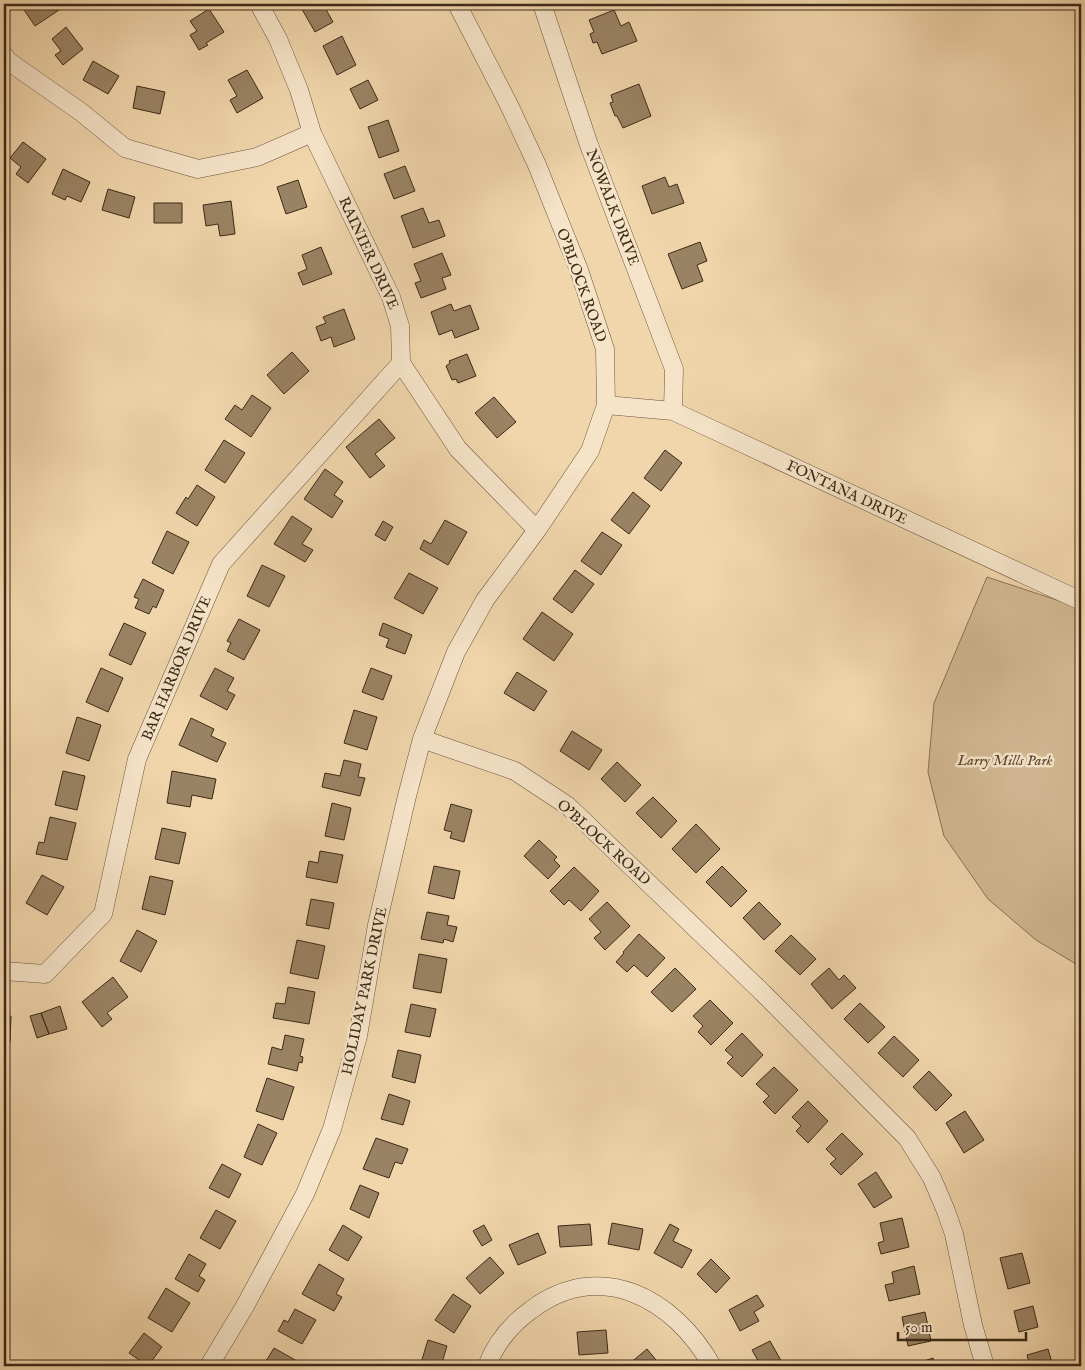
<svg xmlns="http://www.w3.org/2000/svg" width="1085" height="1370" font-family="'IM FELL English',serif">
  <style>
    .green { fill: #d2b993; stroke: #877255 }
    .building { fill: #9a8364; stroke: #3c2a17 }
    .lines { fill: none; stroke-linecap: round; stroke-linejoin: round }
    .minor-casing { stroke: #69553c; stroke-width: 19 }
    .minor { stroke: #f6e4c9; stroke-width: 18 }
    .labels { text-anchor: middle; stroke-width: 5; stroke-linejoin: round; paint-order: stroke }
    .street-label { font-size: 15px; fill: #3c2a17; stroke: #f6e4c9 }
    .park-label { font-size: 15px; font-style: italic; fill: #5a4730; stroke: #f6e4c9 }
  </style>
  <rect width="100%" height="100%" fill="#f1d6ac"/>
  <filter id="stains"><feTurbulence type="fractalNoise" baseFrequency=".004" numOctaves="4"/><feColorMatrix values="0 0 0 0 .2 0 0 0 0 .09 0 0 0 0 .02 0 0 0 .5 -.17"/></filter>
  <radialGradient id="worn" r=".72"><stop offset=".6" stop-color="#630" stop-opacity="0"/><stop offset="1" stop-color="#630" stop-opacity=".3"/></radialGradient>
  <path class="green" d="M 987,577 L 1081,608 L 1081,967 L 1036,940 L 988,899 L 944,836 L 928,772 L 934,703 Z"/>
  <path class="building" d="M 20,4 L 68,4 L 35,26 Z
    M 299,4 L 323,4 L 333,22 L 315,32 Z
    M 209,9 L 224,32 L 206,43 L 208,45 L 199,50 L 190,35 L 197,31 L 190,21 Z
    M 614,10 L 621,26 L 629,22 L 637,41 L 602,54 L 597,42 L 593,43 L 590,34 L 594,32 L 589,20 Z
    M 66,27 L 83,49 L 63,65 L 55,55 L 61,51 L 52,39 Z
    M 342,36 L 356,65 L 337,75 L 323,46 Z
    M 93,61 L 119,76 L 108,94 L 83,80 Z
    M 247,70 L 263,98 L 237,113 L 230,100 L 237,96 L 228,80 Z
    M 368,80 L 378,100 L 360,109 L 350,89 Z
    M 639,84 L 651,116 L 623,128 L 617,116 L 615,116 L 610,103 L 613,102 L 611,95 Z
    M 137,86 L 165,92 L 160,114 L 133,108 Z
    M 388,120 L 399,151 L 379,158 L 368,127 Z
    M 23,142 L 46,159 L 28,183 L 16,174 L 21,167 L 10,158 Z
    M 405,166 L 415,191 L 394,199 L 384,174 Z
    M 63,169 L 90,182 L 81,202 L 67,196 L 65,200 L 52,194 Z
    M 665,177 L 669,187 L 677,184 L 684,203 L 652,214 L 642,186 Z
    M 298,180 L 307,207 L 286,214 L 277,187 Z
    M 108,189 L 135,197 L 129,218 L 102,210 Z
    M 231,201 L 235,234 L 220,236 L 218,224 L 206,226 L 203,205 Z
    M 154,203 L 182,203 L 182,223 L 154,223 Z
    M 423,208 L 429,223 L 439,220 L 445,236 L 413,248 L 401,216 Z
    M 700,242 L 707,261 L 697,265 L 703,281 L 682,289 L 668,254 Z
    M 321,247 L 332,274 L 303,285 L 298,273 L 307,269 L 302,255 Z
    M 442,253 L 451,275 L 442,278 L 446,289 L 421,298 L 415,283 L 421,281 L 414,264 Z
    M 451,304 L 454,311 L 470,305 L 479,329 L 455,338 L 452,330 L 439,335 L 431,312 Z
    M 344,309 L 355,339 L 334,347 L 331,337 L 321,341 L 316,327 L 326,323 L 323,317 Z
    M 292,352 L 309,371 L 284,394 L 267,375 Z
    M 467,354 L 476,376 L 458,383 L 456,379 L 452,380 L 446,366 L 450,363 L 449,361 Z
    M 252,395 L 271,408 L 251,437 L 225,419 L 235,405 L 242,410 Z
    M 494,397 L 516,422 L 497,438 L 475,413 Z
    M 379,419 L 395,438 L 375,454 L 385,466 L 370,478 L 346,447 Z
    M 224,440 L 245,453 L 225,483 L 205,470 Z
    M 665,450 L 682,463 L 661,491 L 644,478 Z
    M 325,469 L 343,482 L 334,495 L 343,501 L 332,518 L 304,499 Z
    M 197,485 L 215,497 L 197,526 L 176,513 L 186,497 L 188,499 Z
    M 633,492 L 650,506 L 629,534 L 611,520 Z
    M 292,516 L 312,529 L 302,544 L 313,550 L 305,562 L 274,544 Z
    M 445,520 L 467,532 L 448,565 L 420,549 L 424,540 L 431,544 Z
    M 383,521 L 393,527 L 385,541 L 375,535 Z
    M 167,531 L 189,542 L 173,574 L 152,563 Z
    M 602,532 L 622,545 L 601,575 L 581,561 Z
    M 262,565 L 285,576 L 269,607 L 247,596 Z
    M 575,570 L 594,584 L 572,613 L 553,599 Z
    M 409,573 L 438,588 L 423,614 L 394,598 Z
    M 143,579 L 164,590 L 156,608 L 153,606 L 149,614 L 135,608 L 139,599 L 134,597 Z
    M 542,612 L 573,634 L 554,661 L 523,639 Z
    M 239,619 L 260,630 L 244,660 L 227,651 L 231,643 L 227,641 Z
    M 124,623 L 146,633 L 131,665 L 109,655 Z
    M 383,623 L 412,635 L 405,654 L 386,647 L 389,639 L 379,635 Z
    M 101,668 L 123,678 L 108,712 L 86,702 Z
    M 215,668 L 234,678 L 227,691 L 235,695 L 227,710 L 200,696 Z
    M 371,668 L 392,676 L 383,700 L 362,692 Z
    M 517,672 L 547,691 L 534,711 L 504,693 Z
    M 354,710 L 377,717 L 367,750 L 344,743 Z
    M 77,717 L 101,725 L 89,761 L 66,753 Z
    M 191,718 L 214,729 L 211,736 L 226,743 L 217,762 L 179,745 Z
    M 572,731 L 602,750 L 589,770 L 560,751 Z
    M 344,760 L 361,764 L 358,777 L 365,778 L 360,796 L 322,787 L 325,773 L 340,776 Z
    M 617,762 L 641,785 L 625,802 L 601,779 Z
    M 63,771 L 85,776 L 77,810 L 55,805 Z
    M 172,771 L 216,779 L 212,799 L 192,795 L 190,807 L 167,803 Z
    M 653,797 L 677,821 L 661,838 L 636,813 Z
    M 332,803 L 351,808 L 344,840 L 325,836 Z
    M 451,804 L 472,810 L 464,842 L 450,838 L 452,832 L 444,830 Z
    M 50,817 L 76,823 L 67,860 L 36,854 L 39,842 L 44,843 Z
    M 696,824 L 720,849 L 696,873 L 672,849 Z
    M 162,828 L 186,833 L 179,864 L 155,859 Z
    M 539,840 L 557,857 L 554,860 L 560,866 L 548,879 L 524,856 Z
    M 320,851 L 343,855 L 337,883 L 306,877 L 309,861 L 318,863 Z
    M 434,866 L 460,871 L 454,899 L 428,893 Z
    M 722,866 L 747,891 L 731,907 L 706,882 Z
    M 574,867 L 599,891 L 581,911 L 569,900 L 564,905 L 550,891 Z
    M 42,875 L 64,887 L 47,915 L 26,903 Z
    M 150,876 L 173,881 L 165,915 L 142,909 Z
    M 311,899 L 334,903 L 329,929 L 306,925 Z
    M 607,902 L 630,926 L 605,950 L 594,938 L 601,932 L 589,919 Z
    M 759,902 L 781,924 L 764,940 L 743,918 Z
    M 427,912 L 449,916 L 447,925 L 457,927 L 453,942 L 444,939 L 443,943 L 421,939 Z
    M 137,930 L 157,941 L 141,972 L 120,961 Z
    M 639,934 L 665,958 L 647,977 L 634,965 L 627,972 L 616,962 L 624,953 L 623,952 Z
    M 791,935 L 816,959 L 800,975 L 775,951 Z
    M 297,940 L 325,946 L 318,979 L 290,973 Z
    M 419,954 L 447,959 L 441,993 L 413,988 Z
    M 675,968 L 696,989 L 672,1012 L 651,992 Z
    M 829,968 L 839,980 L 844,975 L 856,988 L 832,1009 L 811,984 Z
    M 113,977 L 128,997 L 107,1013 L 112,1019 L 102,1027 L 82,1002 Z
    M 288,987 L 315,992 L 309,1024 L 273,1018 L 276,1003 L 285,1004 Z
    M 710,1000 L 733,1023 L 711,1045 L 698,1032 L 703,1026 L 693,1016 Z
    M 860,1003 L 885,1027 L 868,1043 L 844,1019 Z
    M 411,1004 L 436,1009 L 430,1037 L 405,1032 Z
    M 60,1006 L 67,1029 L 49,1034 L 41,1013 Z
    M 41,1013 L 49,1034 L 37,1038 L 30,1016 Z
    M 4,1016 L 11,1016 L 10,1043 L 4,1042 Z
    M 742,1033 L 763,1055 L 742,1077 L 727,1063 L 733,1057 L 725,1050 Z
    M 285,1035 L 304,1039 L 300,1056 L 303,1057 L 302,1063 L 299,1062 L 297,1071 L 268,1064 L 272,1047 L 282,1050 Z
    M 894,1036 L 919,1060 L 903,1077 L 878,1053 Z
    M 398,1050 L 421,1055 L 415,1083 L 392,1077 Z
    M 774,1067 L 798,1090 L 775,1114 L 763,1102 L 769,1096 L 756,1084 Z
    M 929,1071 L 952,1095 L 936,1111 L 913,1087 Z
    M 267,1078 L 294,1087 L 283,1120 L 256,1111 Z
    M 389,1094 L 410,1101 L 403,1125 L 381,1119 Z
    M 808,1101 L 828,1121 L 808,1143 L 796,1131 L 801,1126 L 792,1117 Z
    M 965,1111 L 984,1140 L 964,1153 L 946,1123 Z
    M 258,1124 L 277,1133 L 262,1165 L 244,1157 Z
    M 842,1133 L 863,1154 L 841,1175 L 830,1164 L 836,1159 L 826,1149 Z
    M 376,1138 L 408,1149 L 402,1164 L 395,1162 L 389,1178 L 363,1169 Z
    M 222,1164 L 241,1174 L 229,1198 L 209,1188 Z
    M 876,1172 L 892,1197 L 874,1208 L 858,1184 Z
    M 360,1185 L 379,1193 L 369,1218 L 350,1209 Z
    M 216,1210 L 236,1221 L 220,1249 L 200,1238 Z
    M 902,1218 L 909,1247 L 881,1254 L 878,1243 L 884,1241 L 880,1223 Z
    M 612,1223 L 643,1229 L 639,1250 L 608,1244 Z
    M 590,1224 L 592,1245 L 560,1247 L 558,1226 Z
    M 670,1224 L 679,1229 L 673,1241 L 692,1250 L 682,1268 L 654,1253 Z
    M 343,1225 L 362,1237 L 348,1261 L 329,1250 Z
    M 484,1225 L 492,1240 L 482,1246 L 473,1231 Z
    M 538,1233 L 546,1253 L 518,1265 L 509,1245 Z
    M 1022,1253 L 1030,1283 L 1008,1289 L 1000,1258 Z
    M 189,1254 L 206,1264 L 199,1276 L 205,1280 L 198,1292 L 175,1279 Z
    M 490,1257 L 504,1273 L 480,1294 L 466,1278 Z
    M 711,1259 L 730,1278 L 716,1293 L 697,1274 Z
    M 319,1264 L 344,1279 L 336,1294 L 342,1297 L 334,1311 L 302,1294 Z
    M 914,1266 L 920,1294 L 889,1301 L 885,1285 L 894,1283 L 892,1272 Z
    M 166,1288 L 190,1303 L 172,1332 L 148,1318 Z
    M 453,1294 L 471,1306 L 454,1333 L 435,1320 Z
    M 757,1295 L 764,1306 L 754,1312 L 759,1321 L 740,1331 L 729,1310 Z
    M 1033,1306 L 1038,1327 L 1019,1332 L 1014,1311 Z
    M 295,1309 L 316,1320 L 302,1344 L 278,1331 L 284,1320 L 288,1322 Z
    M 925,1312 L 931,1341 L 908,1346 L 902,1317 Z
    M 606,1330 L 608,1353 L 579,1355 L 577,1332 Z
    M 144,1333 L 162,1347 L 148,1366 L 129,1353 Z
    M 428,1340 L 447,1346 L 441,1366 L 420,1366 Z
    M 770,1341 L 784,1366 L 761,1366 L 752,1350 Z
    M 274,1348 L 297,1361 L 294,1366 L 263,1366 Z
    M 647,1349 L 661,1366 L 630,1366 L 629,1364 Z
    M 1048,1349 L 1053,1366 L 1030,1366 L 1027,1355 Z
    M 933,1358 L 935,1366 L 913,1366 L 912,1365 Z"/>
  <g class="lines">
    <g class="minor-casing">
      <path id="minor" d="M 259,4 L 278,39 L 299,90 L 312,133 L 391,297 L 400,326 L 401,363 L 458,449 L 537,530
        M 457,4 L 509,105 L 537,165 L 579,270 L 605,349 L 606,405 L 590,451 L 537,530 L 485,600 L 456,652 L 422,739 L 515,771 L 568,806 L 763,993 L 907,1138 L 932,1178 L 946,1211 L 954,1234 L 973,1325 L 985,1366
        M 542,4 L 589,145 L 674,369 L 673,411
        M 4,55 L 8,61 L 81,112 L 125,148 L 198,169 L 257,157 L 312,133
        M 606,405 L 673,411 L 1081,601
        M 4,971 L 45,974 L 103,914 L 137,759 L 221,564 L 401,363
        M 209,1366 L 245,1306 L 305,1194 L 332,1129 L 358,1036 L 377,925 L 407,796 L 422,739
        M 487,1366 C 496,1342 510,1325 531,1310 C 600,1258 674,1298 712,1366"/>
    </g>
    <use href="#minor" class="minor"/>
  </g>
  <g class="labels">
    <g class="street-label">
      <text transform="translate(613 207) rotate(69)" y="5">NOWALK DRIVE</text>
      <text transform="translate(369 253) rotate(65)" y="5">RAINIER DRIVE</text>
      <text transform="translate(582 285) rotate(70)" y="5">O'BLOCK ROAD</text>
      <text transform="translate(847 492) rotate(25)" y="5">FONTANA DRIVE</text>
      <text transform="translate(176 668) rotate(-67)" y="5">BAR HARBOR DRIVE</text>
      <text transform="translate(604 842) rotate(42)" y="5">O'BLOCK ROAD</text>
      <text transform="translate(364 991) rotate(-78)" y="5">HOLIDAY PARK DRIVE</text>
    </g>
    <g class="park-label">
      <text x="1005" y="765">Larry Mills Park</text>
    </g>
  </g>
  <rect width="1085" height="1370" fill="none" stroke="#f1d6ac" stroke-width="20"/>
  <rect x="5" y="5" width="1075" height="1360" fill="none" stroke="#3c2a17" stroke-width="2.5"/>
  <rect x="10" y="10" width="1065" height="1350" fill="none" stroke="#3c2a17"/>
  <path d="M898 1332v8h128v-8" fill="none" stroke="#3c2a17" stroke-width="2.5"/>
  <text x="905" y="1332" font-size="15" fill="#3c2a17" stroke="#f6e4c9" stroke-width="4" paint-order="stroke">50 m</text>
  <rect width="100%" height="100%" filter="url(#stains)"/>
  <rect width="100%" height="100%" fill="url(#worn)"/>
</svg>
